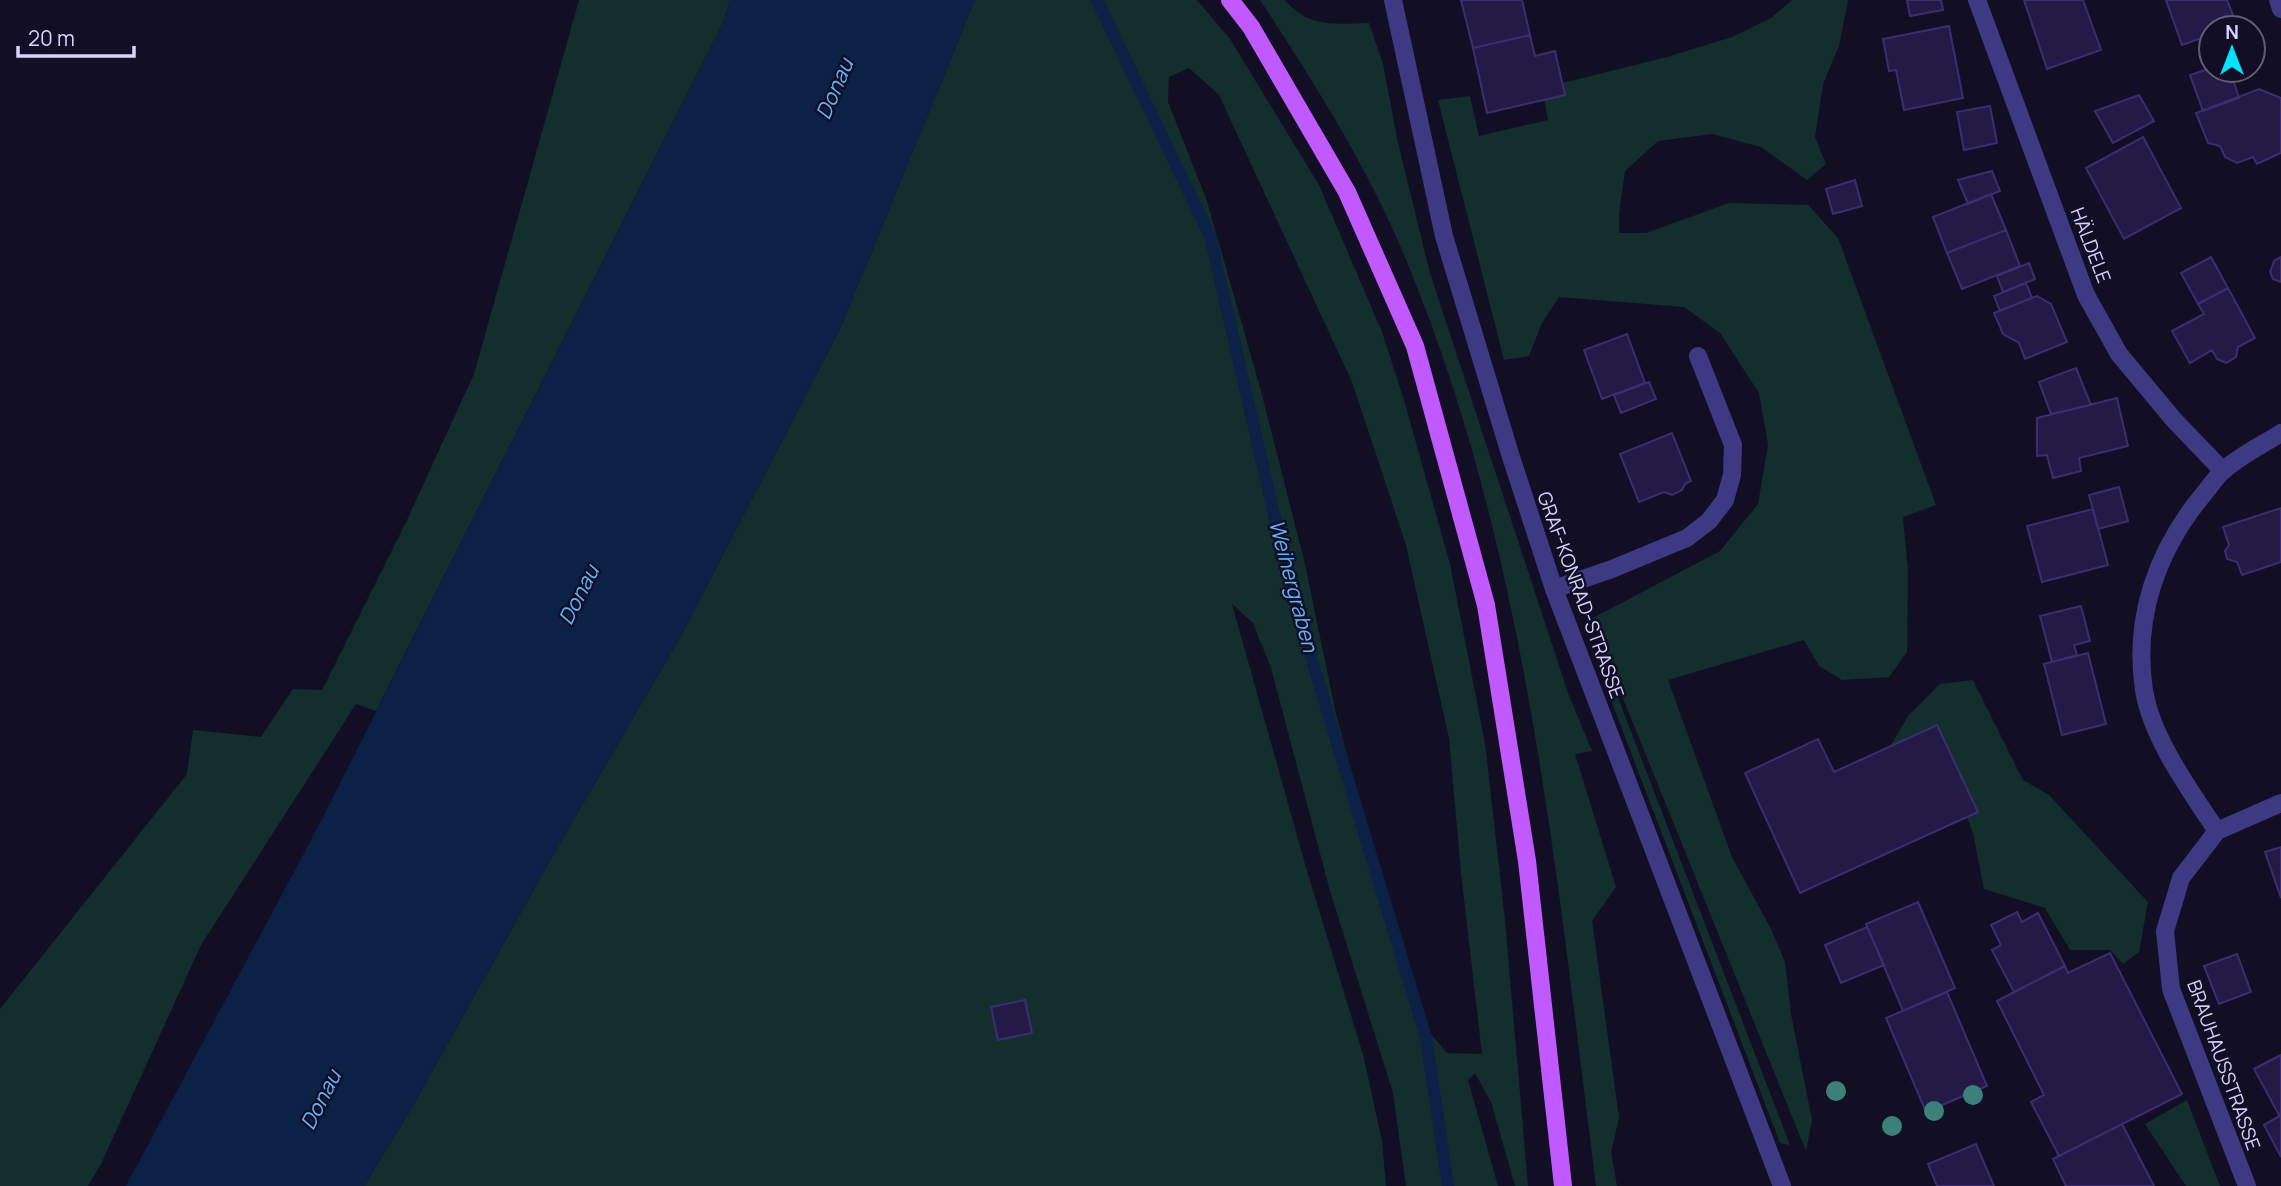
<svg xmlns="http://www.w3.org/2000/svg" width="2281" height="1186" font-family="Manrope,sans-serif">
  <style>
    .green { fill: #122e2d; fill-rule: evenodd }
    .water { fill: #0c2146 }
    .lines { fill: none; stroke-linecap: round; stroke-linejoin: round }
    .stream { stroke: #0c2146; stroke-width: 12 }
    .building { fill: #231b45; stroke: #3b2d71; stroke-width: 2 }
    .service { stroke: #3d3a83; stroke-width: 18 }
    .minor { stroke: #3d3a83; stroke-width: 18 }
    .tertiary { stroke: #3d3a83; stroke-width: 18 }
    .primary { stroke: #c15afe; stroke-width: 18 }
    .tree { fill: #3c8179 }
    .labels { text-anchor: middle; stroke-width: 5; stroke-linejoin: round; paint-order: stroke }
    .street-label { font-size: 19px; fill: #d7d2ff; stroke: #120f24 }
    .water-label { font-size: 21px; font-style: italic; fill: #61b5fe; stroke: #120f24 }
  </style>
  <rect width="100%" height="100%" fill="#120f24"/>
  <path class="green" d="M 579,0 L 730,0 L 723,23 L 376,711 L 356,704 L 201,945 L 101,1164 L 88,1186 L 0,1186 L 0,1009 L 187,774 L 193,730 L 261,737 L 293,689 L 322,690 L 407,520 L 474,374 Z
    M 975,0 L 1197,0 L 1230,39 L 1319,185 L 1382,332 L 1404,400 L 1450,564 L 1485,743 L 1505,920 L 1528,1186 L 1515,1186 L 1491,1102 L 1475,1073 L 1468,1080 L 1498,1186 L 1406,1186 L 1393,1093 L 1330,891 L 1271,668 L 1253,623 L 1232,604 L 1305,864 L 1364,1058 L 1382,1141 L 1386,1186 L 364,1186 L 410,1111 L 552,857 L 682,634 L 840,329 ZM 1189,68 L 1219,95 L 1352,382 L 1406,545 L 1449,738 L 1461,873 L 1482,1054 L 1447,1053 L 1419,1020 L 1336,714 L 1305,564 L 1261,391 L 1207,201 L 1168,102 L 1169,77 Z
    M 1260,0 L 1285,0 C 1308,28 1336,24 1369,23 L 1383,64 L 1398,143 L 1430,273 L 1568,693 L 1592,751 L 1575,754 L 1616,887 L 1592,921 L 1619,1118 L 1611,1152 L 1617,1186 L 1596,1186 C 1556,874 1528,555 1407,262 C 1370,171 1314,82 1260,0 Z
    M 1792,0 L 1848,0 L 1839,46 L 1823,84 L 1815,137 L 1826,164 L 1807,180 L 1761,147 L 1712,134 L 1658,141 L 1625,171 L 1619,214 L 1619,233 L 1646,233 L 1729,203 L 1808,205 L 1838,238 L 1936,505 L 1903,517 L 1908,572 L 1907,652 L 1889,677 L 1842,680 L 1819,666 L 1804,640 L 1668,680 L 1732,857 L 1771,929 L 1785,962 L 1791,1014 L 1812,1120 L 1806,1151 L 1591,619 L 1720,551 L 1758,504 L 1768,445 L 1759,393 L 1720,333 L 1684,307 L 1559,297 L 1542,323 L 1529,356 L 1504,360 L 1438,100 L 1470,96 L 1479,136 L 1548,120 L 1542,88 L 1667,57 L 1732,37 L 1771,18 Z
    M 1610,677 L 1790,1145 L 1780,1143 L 1606,687 Z
    M 1973,680 L 2023,780 L 2049,795 L 2148,902 L 2139,952 L 2123,964 L 2110,950 L 2070,950 L 2045,908 L 1984,889 L 1973,833 L 1934,733 L 1887,752 L 1908,716 L 1940,684 Z
    M 2187,1100 L 2220,1186 L 2186,1186 L 2145,1124 Z"/>
  <path class="water" d="M 730,0 L 975,0 L 840,329 L 682,634 L 552,857 L 410,1111 L 364,1186 L 126,1186 L 317,829 L 723,23 Z"/>
  <g class="lines">
    <path class="stream" d="M 1097,0 L 1210,236 L 1293,597 L 1426,1038 L 1448,1186"/>
  </g>
  <path class="building" d="M 1461,0 L 1522,0 L 1530,35 L 1473,48 Z
    M 1907,0 L 1941,0 L 1943,10 L 1910,16 Z
    M 2024,0 L 2083,0 L 2101,50 L 2047,69 Z
    M 2166,0 L 2227,0 L 2238,28 L 2211,28 L 2211,37 L 2210,35 L 2182,45 Z
    M 1949,26 L 1963,98 L 1904,110 L 1896,70 L 1889,71 L 1883,39 Z
    M 1530,35 L 1535,56 L 1555,51 L 1565,95 L 1487,113 L 1473,48 Z
    M 2211,68 L 2211,70 L 2230,70 L 2239,98 L 2203,111 L 2190,75 Z
    M 2259,89 L 2281,98 L 2281,153 L 2257,164 L 2253,157 L 2237,163 L 2225,157 L 2220,146 L 2208,143 L 2196,113 Z
    M 2139,95 L 2154,121 L 2113,143 L 2095,111 Z
    M 1990,106 L 1997,143 L 1964,150 L 1957,112 Z
    M 2143,137 L 2181,208 L 2124,239 L 2086,168 Z
    M 1992,171 L 2000,191 L 1968,204 L 1958,180 Z
    M 1855,180 L 1862,206 L 1833,214 L 1826,189 Z
    M 1991,194 L 2006,230 L 1947,253 L 1933,217 Z
    M 2006,230 L 2020,266 L 1962,289 L 1947,253 Z
    M 2211,257 L 2228,288 L 2198,304 L 2181,273 Z
    M 2281,257 L 2281,282 L 2273,279 L 2270,272 L 2274,261 Z
    M 2029,263 L 2035,279 L 2003,292 L 1997,276 Z
    M 2026,283 L 2032,298 L 2000,311 L 1994,296 Z
    M 2228,288 L 2255,338 L 2238,347 L 2236,357 L 2226,363 L 2217,359 L 2212,350 L 2190,363 L 2172,331 L 2204,314 L 2198,304 Z
    M 2037,296 L 2051,304 L 2067,342 L 2025,359 L 2019,343 L 2003,334 L 1994,313 Z
    M 1627,334 L 1645,383 L 1602,399 L 1584,350 Z
    M 2076,368 L 2091,405 L 2051,414 L 2039,382 Z
    M 1649,382 L 1656,399 L 1621,413 L 1614,395 Z
    M 2117,398 L 2128,446 L 2079,458 L 2081,471 L 2053,478 L 2047,455 L 2037,456 L 2037,418 Z
    M 1672,433 L 1691,481 L 1685,484 L 1682,490 L 1672,495 L 1664,492 L 1639,502 L 1620,454 Z
    M 2119,487 L 2128,521 L 2098,529 L 2089,495 Z
    M 2281,508 L 2281,562 L 2242,575 L 2237,562 L 2227,559 L 2225,551 L 2229,545 L 2223,527 Z
    M 2093,509 L 2108,565 L 2042,582 L 2027,526 Z
    M 2081,606 L 2090,641 L 2074,645 L 2077,655 L 2052,662 L 2040,616 Z
    M 2088,653 L 2106,724 L 2062,735 L 2044,664 Z
    M 1937,725 L 1978,812 L 1800,893 L 1745,773 L 1818,739 L 1834,772 Z
    M 2281,847 L 2281,898 L 2265,852 Z
    M 1918,902 L 1955,988 L 1903,1011 L 1866,924 Z
    M 2017,912 L 2022,922 L 2038,913 L 2065,966 L 2014,992 L 1992,950 L 2001,945 L 1991,925 Z
    M 1867,927 L 1884,965 L 1841,983 L 1825,945 Z
    M 2110,953 L 2182,1094 L 2059,1156 L 2031,1102 L 2044,1095 L 1997,1001 L 2065,966 L 2068,973 Z
    M 2237,954 L 2251,992 L 2219,1004 L 2204,966 Z
    M 1947,992 L 1987,1086 L 1926,1112 L 1886,1018 Z
    M 1025,1000 L 1032,1033 L 998,1040 L 991,1007 Z
    M 2281,1055 L 2281,1114 L 2279,1115 L 2254,1069 Z
    M 2281,1115 L 2281,1157 L 2264,1125 Z
    M 2122,1124 L 2154,1186 L 2066,1186 L 2053,1159 Z
    M 1976,1144 L 1994,1186 L 1937,1186 L 1928,1164 Z"/>
  <g class="lines">
    <path class="service" d="M 1554,589 L 1612,569 L 1687,538 L 1709,521 L 1725,500 L 1732,475 L 1733,445 L 1698,356"/>
    <path class="minor" d="M 1393,0 L 1444,236 L 1511,457 L 1554,589 L 1782,1186
      M 1977,0 L 2086,295 L 2119,354 L 2174,420 L 2223,471
      M 2278,0 L 2281,9
      M 2217,831 C 2191,792 2151,737 2144,690 C 2133,618 2157,551 2202,496 C 2209,488 2215,478 2223,471 C 2239,456 2262,445 2281,433"/>
    <path class="tertiary" d="M 2247,1186 L 2171,989 L 2165,931 L 2181,878 L 2217,831 L 2281,803"/>
    <path class="primary" d="M 1230,0 L 1251,27 L 1347,192 L 1415,346 L 1486,605 L 1527,861 L 1563,1186"/>
  </g>
  <g class="tree">
    <circle cx="1836" cy="1091" r="10"/>
    <circle cx="1973" cy="1095" r="10"/>
    <circle cx="1934" cy="1111" r="10"/>
    <circle cx="1892" cy="1126" r="10"/>
  </g>
  <g class="labels">
    <g class="street-label">
      <text transform="translate(2091 245) rotate(69)" y="7">HÄLDELE</text>
      <text transform="translate(1581 595) rotate(70)" y="7">GRAF-KONRAD-STRASSE</text>
      <text transform="translate(2224 1065) rotate(70)" y="7">BRAUHAUSSTRASSE</text>
    </g>
    <g class="water-label">
      <text transform="translate(835 89) rotate(-67)" y="7">Donau</text>
      <text transform="translate(1293 586) rotate(75)" y="7">Weihergraben</text>
      <text transform="translate(579 595) rotate(-63)" y="7">Donau</text>
      <text transform="translate(321 1100) rotate(-63)" y="7">Donau</text>
    </g>
  </g>
  <g transform="translate(2232 49)"><circle r="33" fill="#120f24" stroke="#615d7c" stroke-width="2"/>
  <path d="M0-5L12 26L0 18L-12 26Z" fill="#02e2fb"/>
  <text y="-10" font-size="19" font-weight="bold" text-anchor="middle" fill="#d7d2ff">N</text>
  </g>
  <path d="M18 46v10h116v-10" fill="none" stroke="#d7d2ff" stroke-width="3.5"/>
  <text x="28" y="46" font-size="21" fill="#d7d2ff" stroke="#120f24" stroke-width="5" paint-order="stroke">20 m</text>
</svg>
